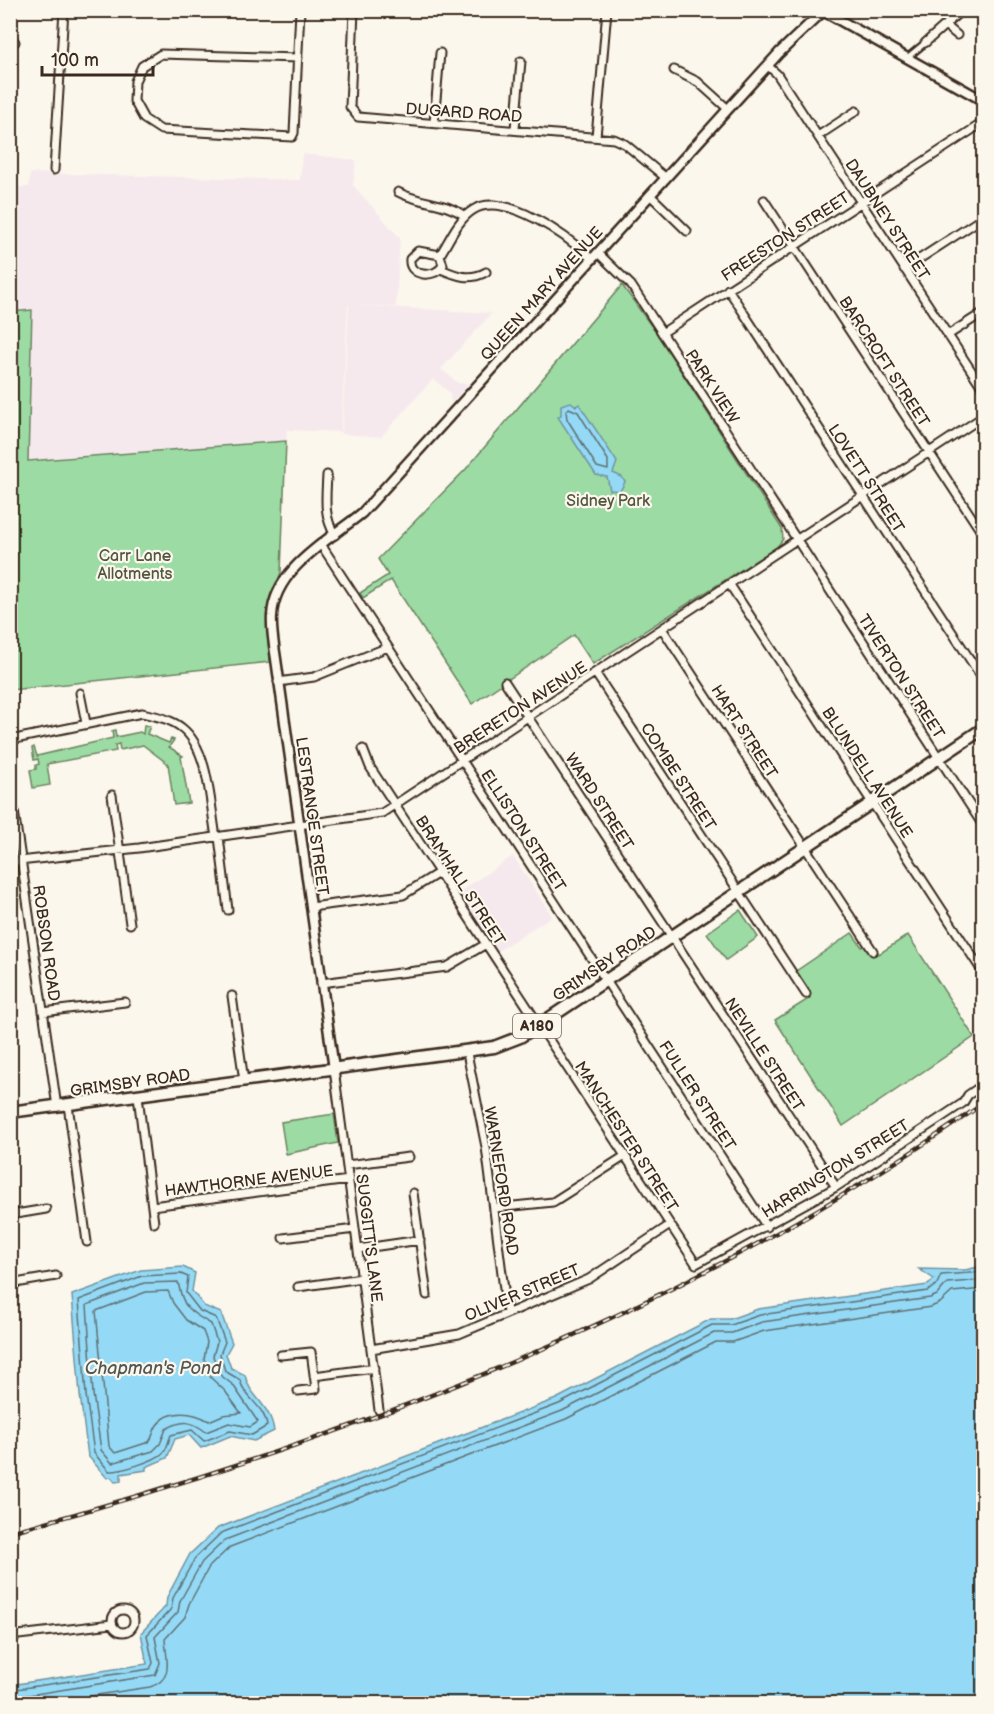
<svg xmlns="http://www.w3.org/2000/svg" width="994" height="1714" font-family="'Balsamiq Sans',sans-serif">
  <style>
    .built { fill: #f6e9ee }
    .green { fill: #9cdba3; stroke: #6c8260; stroke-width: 1.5 }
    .water { fill: #94daf6; stroke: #7094a0; stroke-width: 1.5 }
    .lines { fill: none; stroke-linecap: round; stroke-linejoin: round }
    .shore { stroke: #5f7074; stroke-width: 1.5 }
    .pedestrian-casing { stroke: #3b2a1e; stroke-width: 9 }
    .minor-casing { stroke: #3b2a1e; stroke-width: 11 }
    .tertiary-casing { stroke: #3b2a1e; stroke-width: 13 }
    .primary-casing { stroke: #3b2a1e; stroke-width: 15 }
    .pedestrian { stroke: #fbf7ec; stroke-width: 4.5 }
    .minor { stroke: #fbf7ec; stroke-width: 7 }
    .tertiary { stroke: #fbf7ec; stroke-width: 8 }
    .primary { stroke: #fbf7ec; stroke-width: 10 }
    .rail-casing { stroke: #3b2a1e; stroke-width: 4.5 }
    .rail { stroke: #fbf7ec; stroke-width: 2; stroke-dasharray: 7; stroke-linecap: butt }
    .labels { text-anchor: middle; stroke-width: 4.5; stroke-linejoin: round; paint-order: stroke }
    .shield { fill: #fbf7ec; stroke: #75685c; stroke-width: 1.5 }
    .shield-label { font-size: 15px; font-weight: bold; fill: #3b2a1e }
    .street-label { font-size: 16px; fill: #3b2a1e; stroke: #fbf7ec }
    .park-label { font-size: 16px; fill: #53563f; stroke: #fbf7ec }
    .water-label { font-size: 18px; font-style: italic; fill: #515654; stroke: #fbf7ec }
  </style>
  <rect width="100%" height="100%" fill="#fbf7ec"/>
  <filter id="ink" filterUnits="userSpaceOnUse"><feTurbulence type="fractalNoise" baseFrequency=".0167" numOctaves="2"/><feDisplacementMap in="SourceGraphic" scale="12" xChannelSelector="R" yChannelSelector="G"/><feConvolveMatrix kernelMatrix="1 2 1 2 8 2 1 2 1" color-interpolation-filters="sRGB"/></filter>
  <g filter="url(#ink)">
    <path class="built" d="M 302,154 L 356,160 L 353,185 L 400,238 L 396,307 L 348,305 L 341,432 L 287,430 L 286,441 L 28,461 L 31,310 L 11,312 L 11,187 L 29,187 L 30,173 L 300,180 Z
      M 349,305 L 492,313 L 441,369 L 458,383 L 469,384 L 451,403 L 450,393 L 433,379 L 381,437 L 342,434 Z
      M 513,856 L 552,916 L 498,951 L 459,892 Z"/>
    <path class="green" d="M 622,285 L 657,334 L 782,529 L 783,539 L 777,547 L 593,664 L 574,635 L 472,704 L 391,580 L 363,598 L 360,593 L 388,575 L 378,559 L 466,469 Z
      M 32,310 L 28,461 L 286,441 L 281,572 L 268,611 L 270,662 L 11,690 L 11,312 Z
      M 144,725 L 150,726 L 147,734 L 169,743 L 171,739 L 174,740 L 169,747 L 183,756 L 181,757 L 189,803 L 174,805 L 168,764 L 143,745 L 120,750 L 119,744 L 115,745 L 116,751 L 47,764 L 50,785 L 33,788 L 30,770 L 36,769 L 36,765 L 39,764 L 38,759 L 34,760 L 32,748 L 34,747 L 37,756 L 113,738 L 112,731 L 115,730 L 116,737 L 140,732 L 143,734 Z
      M 740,910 L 758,937 L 726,960 L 707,933 Z
      M 852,933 L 862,947 L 871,941 L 879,954 L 908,935 L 974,1037 L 843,1126 L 775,1020 L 810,998 L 796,971 Z
      M 334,1114 L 338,1143 L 286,1154 L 281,1122 Z"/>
    <path class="water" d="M 571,402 L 576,406 L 579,404 L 617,462 L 613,473 L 622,477 L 625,482 L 620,491 L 610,490 L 607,477 L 596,475 L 558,417 L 561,415 L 561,405 Z
      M 983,1266 L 983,1703 L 11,1703 L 11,1685 L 147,1664 L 141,1633 L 166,1606 L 167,1597 L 190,1554 L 218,1528 L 556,1399 L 711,1319 L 730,1319 L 758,1309 L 928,1285 L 934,1279 L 919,1269 L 965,1270 Z
      M 183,1267 L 195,1273 L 192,1291 L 204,1306 L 221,1313 L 232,1343 L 226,1354 L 231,1368 L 245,1375 C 249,1397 270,1403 274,1431 L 254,1441 L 230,1436 L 201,1448 L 189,1435 L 175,1439 L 167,1458 L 146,1467 L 146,1470 L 121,1474 L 121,1481 L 115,1482 L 111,1477 L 107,1478 L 88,1456 L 80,1395 L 72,1295 L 141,1270 Z"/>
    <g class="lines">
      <path class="shore" d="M 569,408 L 578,412 L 608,460 L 608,470 L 597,467 L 567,419 L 566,411 Z
        M 181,1274 L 188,1277 L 186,1293 L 200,1311 L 216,1318 L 225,1342 L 220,1354 L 225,1371 L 240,1380 C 244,1398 265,1406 267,1426 L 252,1435 L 230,1431 L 204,1441 L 192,1430 L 171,1435 C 168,1441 168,1448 163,1453 C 155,1461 119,1472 109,1471 L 94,1453 L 86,1395 L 79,1300 L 142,1276 Z
        M 178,1282 C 183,1308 188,1311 211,1324 L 217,1342 L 213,1356 L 219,1374 L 233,1385 L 258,1422 L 250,1427 L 229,1423 L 206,1432 C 192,1421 183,1419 166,1429 L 160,1444 L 153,1451 L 112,1463 L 101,1450 L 93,1394 L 87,1305 L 144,1283 Z
        M 168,1291 L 173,1303 L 186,1320 L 203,1331 L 207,1342 L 204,1359 L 211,1378 L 225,1391 L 241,1413 L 223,1415 L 209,1421 C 194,1412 170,1408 157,1425 C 153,1431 153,1437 149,1442 L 115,1453 L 109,1446 L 96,1311 L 146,1292 Z
        M 10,1690 L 150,1669 L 153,1663 L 147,1635 L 171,1609 L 173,1598 L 195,1558 L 221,1533 L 559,1404 L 712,1325 L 731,1325 L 760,1315 L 928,1291 L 937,1284 L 941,1275 L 984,1272
        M 10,1698 L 155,1675 L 160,1663 L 155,1637 L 178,1612 L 180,1601 L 202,1562 L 225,1540 L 562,1411 L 714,1333 L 732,1333 L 762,1322 L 930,1298 L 937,1295 L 947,1283 L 984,1280
        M 37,1704 L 150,1687 C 175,1679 166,1659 165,1639 L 185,1617 L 189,1604 L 209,1567 L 230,1547 L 566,1419 L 716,1342 L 733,1342 L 764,1331 L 931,1307 L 940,1303 L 952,1292 L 984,1289"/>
      <g class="pedestrian-casing">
        <path id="pedestrian" d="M 908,57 L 925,43"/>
      </g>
      <g class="minor-casing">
        <path id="minor" d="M 354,10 L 350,107 L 358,117 L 614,139 L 625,144 L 666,178
          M 945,25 L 957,35
          M 10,41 L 15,42
          M 925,43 L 962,10
          M 298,58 L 161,54 L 142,66 L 135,81 L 134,101 L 144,119 L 161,130 L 292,137 L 294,133 L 300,10
          M 768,66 L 777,74 L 984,390
          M 674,70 L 698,82 L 728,109
          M 434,123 L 440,53
          M 515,129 L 521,61
          M 818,136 L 856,111
          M 596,137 L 607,10
          M 54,170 L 64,10
          M 398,192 C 420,204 444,201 465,216
          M 650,195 L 687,231
          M 764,200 L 984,536
          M 418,251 L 440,255 L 443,265 C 436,279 408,277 410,259 Z
          M 598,253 L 631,285 L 984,827
          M 440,255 C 449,241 458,219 473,210 C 505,190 568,237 592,259
          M 441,269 C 457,276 470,281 486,272
          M 904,269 L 984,217
          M 728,289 L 984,681
          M 662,333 L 984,122
          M 948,335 L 984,312
          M 327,475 C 326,497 323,516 335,535
          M 322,546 L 767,1227
          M 730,585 L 984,974
          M 663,630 L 873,951
          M 596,674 L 806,994
          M 278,682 L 314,677 L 388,647
          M 505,682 L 836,1187
          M 80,693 L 86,723
          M 10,740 L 142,713 C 156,716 171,719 182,728 C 209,749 210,804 216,837
          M 363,749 L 370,767 L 696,1264 L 836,1187 L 963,1103 L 968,1095 L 984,1084
          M 10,783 L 57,1107
          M 112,795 L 130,924
          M 219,837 L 228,910
          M 10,862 L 139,848 L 382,813 L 984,416
          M 311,907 L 403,895 L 440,872
          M 321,983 L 447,967 L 486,944
          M 232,996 L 244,1081
          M 43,1012 L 125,1002
          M 467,1053 L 486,1147 L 507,1313
          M 334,1069 L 379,1410
          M 138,1096 L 154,1223
          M 68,1105 L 87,1242
          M 347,1165 L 409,1157
          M 413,1193 L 427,1295
          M 152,1206 L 349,1180
          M 495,1208 L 553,1202 L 625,1156
          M 10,1215 L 46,1209
          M 283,1238 L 355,1229
          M 358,1249 L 420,1240
          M 10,1284 L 56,1276
          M 298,1287 L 362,1278
          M 371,1349 L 459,1334 L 589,1279 L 670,1225
          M 281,1355 L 311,1352 L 316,1389 L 298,1391
          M 314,1376 L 374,1368
          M112 1621a11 11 0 1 1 22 0a11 11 0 1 1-22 0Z
          M 10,1636 L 112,1624"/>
      </g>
      <g class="tertiary-casing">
        <path id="tertiary" d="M 825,12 L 984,101
          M 334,1069 L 276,659 C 274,645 271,630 272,616 C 274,569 329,540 362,513 L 779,53 L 821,13"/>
      </g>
      <g class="primary-casing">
        <path id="primary" d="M 10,1112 L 494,1047 L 520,1037 L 539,1025 L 984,728"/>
      </g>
      <use href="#pedestrian" class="pedestrian"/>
      <use href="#minor" class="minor"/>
      <use href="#tertiary" class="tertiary"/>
      <use href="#primary" class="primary"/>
      <g class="rail-casing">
        <path id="rail" d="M 10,1532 C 354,1440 692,1309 984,1103"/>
      </g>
      <use href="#rail" class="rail"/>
    </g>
  </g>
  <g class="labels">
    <rect class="shield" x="513" y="1014" width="48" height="24" rx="4.5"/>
    <g class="shield-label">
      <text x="537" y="1031">A180</text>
    </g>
    <g class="street-label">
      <text transform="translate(464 112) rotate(4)" y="6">DUGARD ROAD</text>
      <text transform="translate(888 219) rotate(57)" y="6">DAUBNEY STREET</text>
      <text transform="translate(785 236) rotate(-33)" y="6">FREESTON STREET</text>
      <text transform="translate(541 293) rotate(-48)" y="6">QUEEN MARY AVENUE</text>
      <text transform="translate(885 361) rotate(57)" y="6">BARCROFT STREET</text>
      <text transform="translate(713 386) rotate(57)" y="6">PARK VIEW</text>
      <text transform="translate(867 478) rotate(57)" y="6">LOVETT STREET</text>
      <text transform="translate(902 676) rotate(57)" y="6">TIVERTON STREET</text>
      <text transform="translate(520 707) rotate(-33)" y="6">BRERETON AVENUE</text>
      <text transform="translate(745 731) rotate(57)" y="6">HART STREET</text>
      <text transform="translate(868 772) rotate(57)" y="6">BLUNDELL AVENUE</text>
      <text transform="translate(679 776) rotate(57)" y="6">COMBE STREET</text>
      <text transform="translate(600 801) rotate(57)" y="6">WARD STREET</text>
      <text transform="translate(313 816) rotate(82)" y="6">LESTRANGE STREET</text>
      <text transform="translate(524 830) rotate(57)" y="6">ELLISTON STREET</text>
      <text transform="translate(461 880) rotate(57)" y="6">BRAMHALL STREET</text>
      <text transform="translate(47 943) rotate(82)" y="6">ROBSON ROAD</text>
      <text transform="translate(604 963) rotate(-34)" y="6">GRIMSBY ROAD</text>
      <text transform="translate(765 1054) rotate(57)" y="6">NEVILLE STREET</text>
      <text transform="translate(130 1082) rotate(-8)" y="6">GRIMSBY ROAD</text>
      <text transform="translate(698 1095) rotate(57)" y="6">FULLER STREET</text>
      <text transform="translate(627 1136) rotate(57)" y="6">MANCHESTER STREET</text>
      <text transform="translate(835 1168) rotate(-32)" y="6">HARRINGTON STREET</text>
      <text transform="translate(249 1180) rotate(-7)" y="6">HAWTHORNE AVENUE</text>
      <text transform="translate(502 1181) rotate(81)" y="6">WARNEFORD ROAD</text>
      <text transform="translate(370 1238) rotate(83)" y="6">SUGGITT'S LANE</text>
      <text transform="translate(522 1292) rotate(-23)" y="6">OLIVER STREET</text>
    </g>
    <g class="park-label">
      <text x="608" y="506">Sidney Park</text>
      <text x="135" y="561">Carr Lane<tspan x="135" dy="18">Allotments</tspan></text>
    </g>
    <g class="water-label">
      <text x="153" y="1374">Chapman's Pond</text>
    </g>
  </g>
  <rect width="994" height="1714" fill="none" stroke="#fbf7ec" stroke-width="36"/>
  <rect x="18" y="18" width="958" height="1678" fill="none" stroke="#3b2a1e" stroke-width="2" filter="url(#ink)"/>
  <path d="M42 66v9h111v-9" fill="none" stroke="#3b2a1e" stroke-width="3"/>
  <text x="51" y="66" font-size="18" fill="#3b2a1e" stroke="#fbf7ec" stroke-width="4.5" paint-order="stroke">100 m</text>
</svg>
